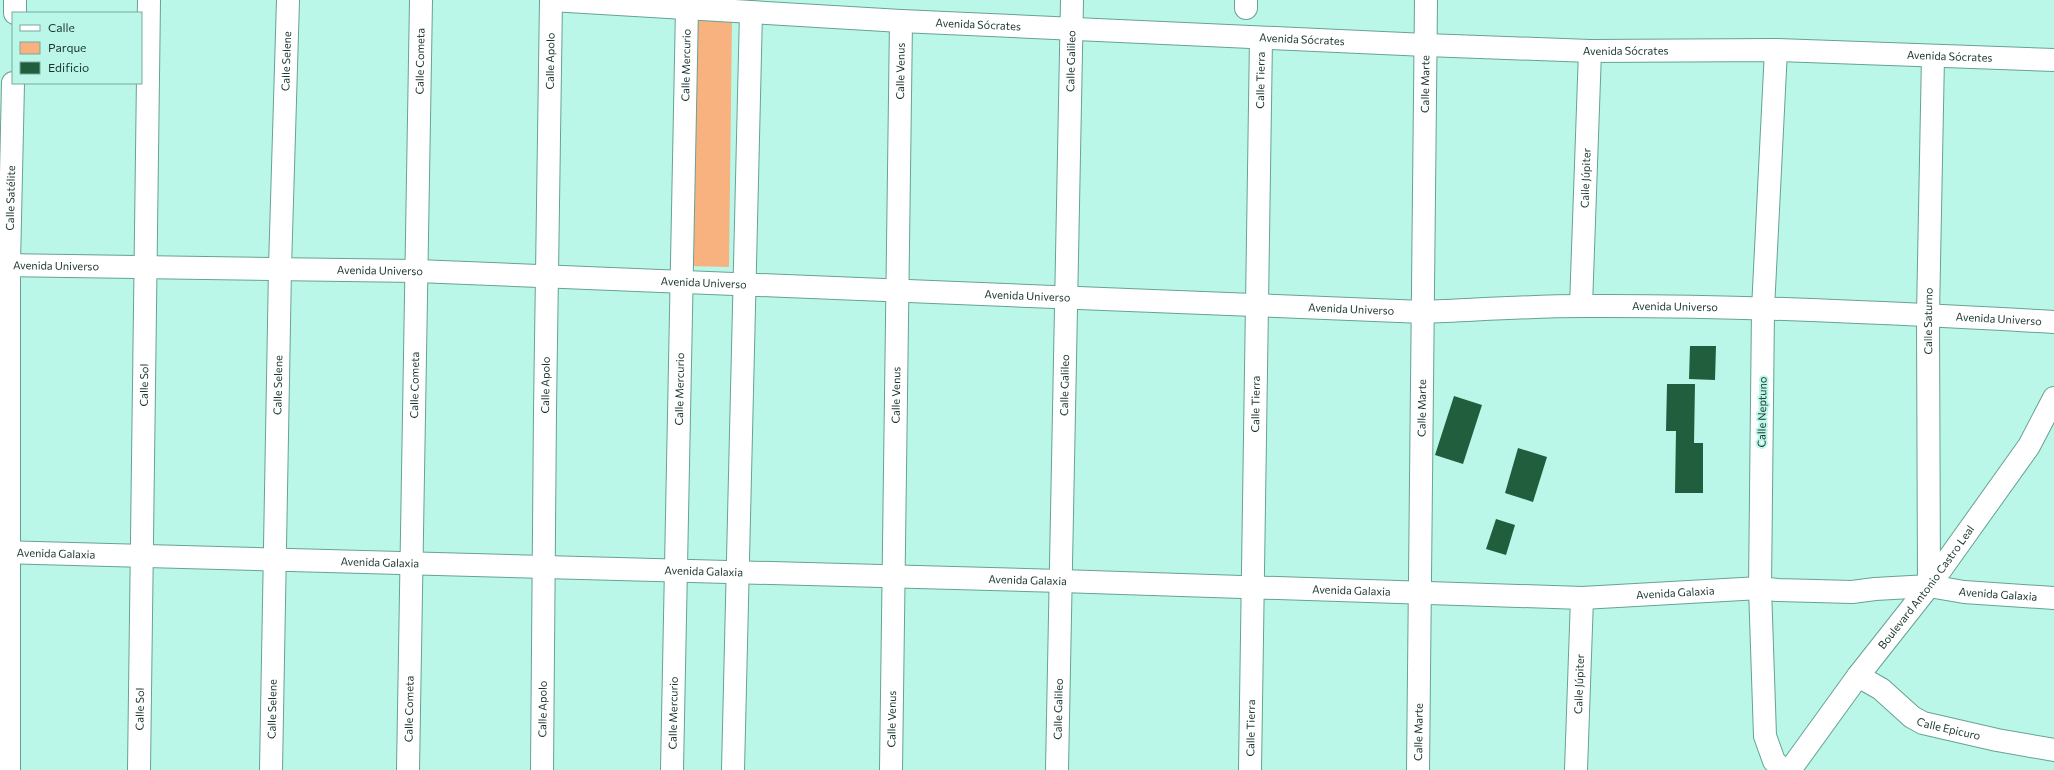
<svg xmlns="http://www.w3.org/2000/svg" width="2054" height="770" font-family="Commissioner,sans-serif">
  <style>
    .green { fill: #f8b27f }
    .building { fill: #215e3e }
    .lines { fill: none; stroke-linecap: round; stroke-linejoin: round }
    .minor-casing { stroke: #67a294; stroke-width: 24 }
    .minor { stroke: #fff; stroke-width: 22 }
    .labels { text-anchor: middle; stroke-width: 4; stroke-linejoin: round; paint-order: stroke }
    .street-label { font-size: 11px; fill: #1a332d; stroke: #baf7e8 }
  </style>
  <rect width="100%" height="100%" fill="#baf7e8"/>
  <path class="green" d="M 692,18 L 732,19 L 729,267 L 688,266 Z"/>
  <path class="building" d="M 1690,346 L 1716,346 L 1715,380 L 1689,379 Z
    M 1667,384 L 1695,384 L 1694,443 L 1703,443 L 1703,493 L 1675,493 L 1676,431 L 1666,431 Z
    M 1454,396 L 1482,405 L 1463,464 L 1435,455 Z
    M 1518,448 L 1547,457 L 1533,502 L 1505,493 Z
    M 1496,519 L 1515,525 L 1506,555 L 1486,549 Z"/>
  <g class="lines">
    <g class="minor-casing">
      <g id="minor">
        <path id="s1" d="M 551,0 L 901,21 L 1426,45 L 1590,51 L 1776,50 L 2054,60"/>
        <path d="M 1246,8 L 1246,0"/>
        <path d="M 15,13 L 15,0"/>
        <path d="M 1776,50 L 1763,309 L 1760,588 L 1765,736 L 1774,761 L 1783,770"/>
        <path id="s2" d="M 0,265 L 417,271 L 1423,312 C 1476,310 1529,306 1582,306 C 1739,305 1897,313 2054,322"/>
        <path id="s3" d="M 1581,306 L 1590,51"/>
        <path id="s4" d="M 0,552 L 1061,581 L 1582,598 L 1760,588 L 1777,590 L 1852,592 L 1875,589 L 1929,586 L 1964,592 L 2054,598"/>
        <path id="s5" d="M 1929,586 L 1928,315 L 1933,56"/>
        <path id="s6" d="M 1858,676 L 1881,689 L 1912,717 L 1923,723 L 1997,740 L 2054,750"/>
        <path id="s7" d="M 9,770 L 9,265 L 13,83"/>
        <path id="s8" d="M 139,770 L 149,0"/>
        <path id="s9" d="M 271,770 L 280,268 L 288,0"/>
        <path id="s10" d="M 408,770 L 421,0"/>
        <path id="s11" d="M 542,770 L 545,410 L 551,0"/>
        <path id="s12" d="M 672,770 L 687,8"/>
        <path d="M 733,770 L 751,12"/>
        <path id="s13" d="M 891,770 L 901,21"/>
        <path id="s14" d="M 1057,770 L 1072,0"/>
        <path id="s15" d="M 1250,770 L 1261,38"/>
        <path id="s16" d="M 1418,770 L 1426,0"/>
        <path id="s17" d="M 1576,770 L 1582,598"/>
        <path id="s18" d="M 1790,770 L 1858,676 L 1929,586 L 2029,446 L 2054,398"/>
      </g>
    </g>
    <use href="#minor" class="minor"/>
  </g>
  <g class="labels">
    <g class="street-label">
      <text dy="4" stroke="none"><textPath href="#s1" startOffset="428">Avenida Sócrates</textPath></text>
      <text dy="4" stroke="none"><textPath href="#s1" startOffset="752">Avenida Sócrates</textPath></text>
      <text dy="4" stroke="none"><textPath href="#s1" startOffset="1076">Avenida Sócrates</textPath></text>
      <text dy="4" stroke="none"><textPath href="#s1" startOffset="1400">Avenida Sócrates</textPath></text>
      <text dy="4" stroke="none"><textPath href="#s9" startOffset="709">Calle Selene</textPath></text>
      <text dy="4" stroke="none"><textPath href="#s10" startOffset="709">Calle Cometa</textPath></text>
      <text dy="4" stroke="none"><textPath href="#s11" startOffset="709">Calle Apolo</textPath></text>
      <text dy="4" stroke="none"><textPath href="#s14" startOffset="709">Calle Galileo</textPath></text>
      <text dy="4" stroke="none"><textPath href="#s12" startOffset="705">Calle Mercurio</textPath></text>
      <text dy="4" stroke="none"><textPath href="#s13" startOffset="699">Calle Venus</textPath></text>
      <text dy="4" stroke="none"><textPath href="#s15" startOffset="690">Calle Tierra</textPath></text>
      <text dy="4" stroke="none"><textPath href="#s16" startOffset="686">Calle Marte</textPath></text>
      <text dy="4" stroke="none"><textPath href="#s3" startOffset="128">Calle Júpiter</textPath></text>
      <text dy="4" stroke="none"><textPath href="#s7" startOffset="572">Calle Satélite</textPath></text>
      <text dy="4" stroke="none"><textPath href="#s2" startOffset="56">Avenida Universo</textPath></text>
      <text dy="4" stroke="none"><textPath href="#s2" startOffset="380">Avenida Universo</textPath></text>
      <text dy="4" stroke="none"><textPath href="#s2" startOffset="704">Avenida Universo</textPath></text>
      <text dy="4" stroke="none"><textPath href="#s2" startOffset="1028">Avenida Universo</textPath></text>
      <text dy="4" stroke="none"><textPath href="#s2" startOffset="1676">Avenida Universo</textPath></text>
      <text dy="4" stroke="none"><textPath href="#s2" startOffset="1352">Avenida Universo</textPath></text>
      <text dy="4" stroke="none"><textPath href="#s2" startOffset="2000">Avenida Universo</textPath></text>
      <text dy="4" stroke="none"><textPath href="#s5" startOffset="265">Calle Saturno</textPath></text>
      <text dy="4" stroke="none"><textPath href="#s8" startOffset="385">Calle Sol</textPath></text>
      <text dy="4" stroke="none"><textPath href="#s9" startOffset="385">Calle Selene</textPath></text>
      <text dy="4" stroke="none"><textPath href="#s10" startOffset="385">Calle Cometa</textPath></text>
      <text dy="4" stroke="none"><textPath href="#s11" startOffset="385">Calle Apolo</textPath></text>
      <text dy="4" stroke="none"><textPath href="#s14" startOffset="385">Calle Galileo</textPath></text>
      <text dy="4" stroke="none"><textPath href="#s12" startOffset="381">Calle Mercurio</textPath></text>
      <text dy="4" stroke="none"><textPath href="#s13" startOffset="375">Calle Venus</textPath></text>
      <text dy="4" stroke="none"><textPath href="#s15" startOffset="366">Calle Tierra</textPath></text>
      <text dy="4" stroke="none"><textPath href="#s16" startOffset="362">Calle Marte</textPath></text>
      <text transform="translate(1762 412) rotate(-89)" y="4">Calle Neptuno</text>
      <text dy="4" stroke="none"><textPath href="#s4" startOffset="56">Avenida Galaxia</textPath></text>
      <text dy="4" stroke="none"><textPath href="#s4" startOffset="380">Avenida Galaxia</textPath></text>
      <text dy="4" stroke="none"><textPath href="#s4" startOffset="704">Avenida Galaxia</textPath></text>
      <text dy="4" stroke="none"><textPath href="#s4" startOffset="1028">Avenida Galaxia</textPath></text>
      <text dy="4" stroke="none"><textPath href="#s18" startOffset="228">Boulevard Antonio Castro Leal</textPath></text>
      <text dy="4" stroke="none"><textPath href="#s4" startOffset="1352">Avenida Galaxia</textPath></text>
      <text dy="4" stroke="none"><textPath href="#s4" startOffset="1676">Avenida Galaxia</textPath></text>
      <text dy="4" stroke="none"><textPath href="#s4" startOffset="2000">Avenida Galaxia</textPath></text>
      <text dy="4" stroke="none"><textPath href="#s17" startOffset="86">Calle Júpiter</textPath></text>
      <text dy="4" stroke="none"><textPath href="#s8" startOffset="61">Calle Sol</textPath></text>
      <text dy="4" stroke="none"><textPath href="#s9" startOffset="61">Calle Selene</textPath></text>
      <text dy="4" stroke="none"><textPath href="#s10" startOffset="61">Calle Cometa</textPath></text>
      <text dy="4" stroke="none"><textPath href="#s11" startOffset="61">Calle Apolo</textPath></text>
      <text dy="4" stroke="none"><textPath href="#s14" startOffset="61">Calle Galileo</textPath></text>
      <text dy="4" stroke="none"><textPath href="#s12" startOffset="57">Calle Mercurio</textPath></text>
      <text dy="4" stroke="none"><textPath href="#s13" startOffset="51">Calle Venus</textPath></text>
      <text dy="4" stroke="none"><textPath href="#s15" startOffset="42">Calle Tierra</textPath></text>
      <text dy="4" stroke="none"><textPath href="#s6" startOffset="107">Calle Epicuro</textPath></text>
      <text dy="4" stroke="none"><textPath href="#s16" startOffset="38">Calle Marte</textPath></text>
    </g>
  </g>
  <rect x="12" y="12" width="130" height="72" fill="#baf7e8" stroke="#7aa99d"/>
  <rect x="20" y="25" width="20" height="6" fill="#ffffff" stroke="#7aa99d"/>
  <text x="48" y="32" font-size="12" fill="#1a332d">Calle</text>
  <rect x="20" y="42" width="20" height="12" fill="#f8b27f" stroke="#7aa99d"/>
  <text x="48" y="52" font-size="12" fill="#1a332d">Parque</text>
  <rect x="20" y="62" width="20" height="12" fill="#215e3e" stroke="#7aa99d"/>
  <text x="48" y="72" font-size="12" fill="#1a332d">Edificio</text>
</svg>
